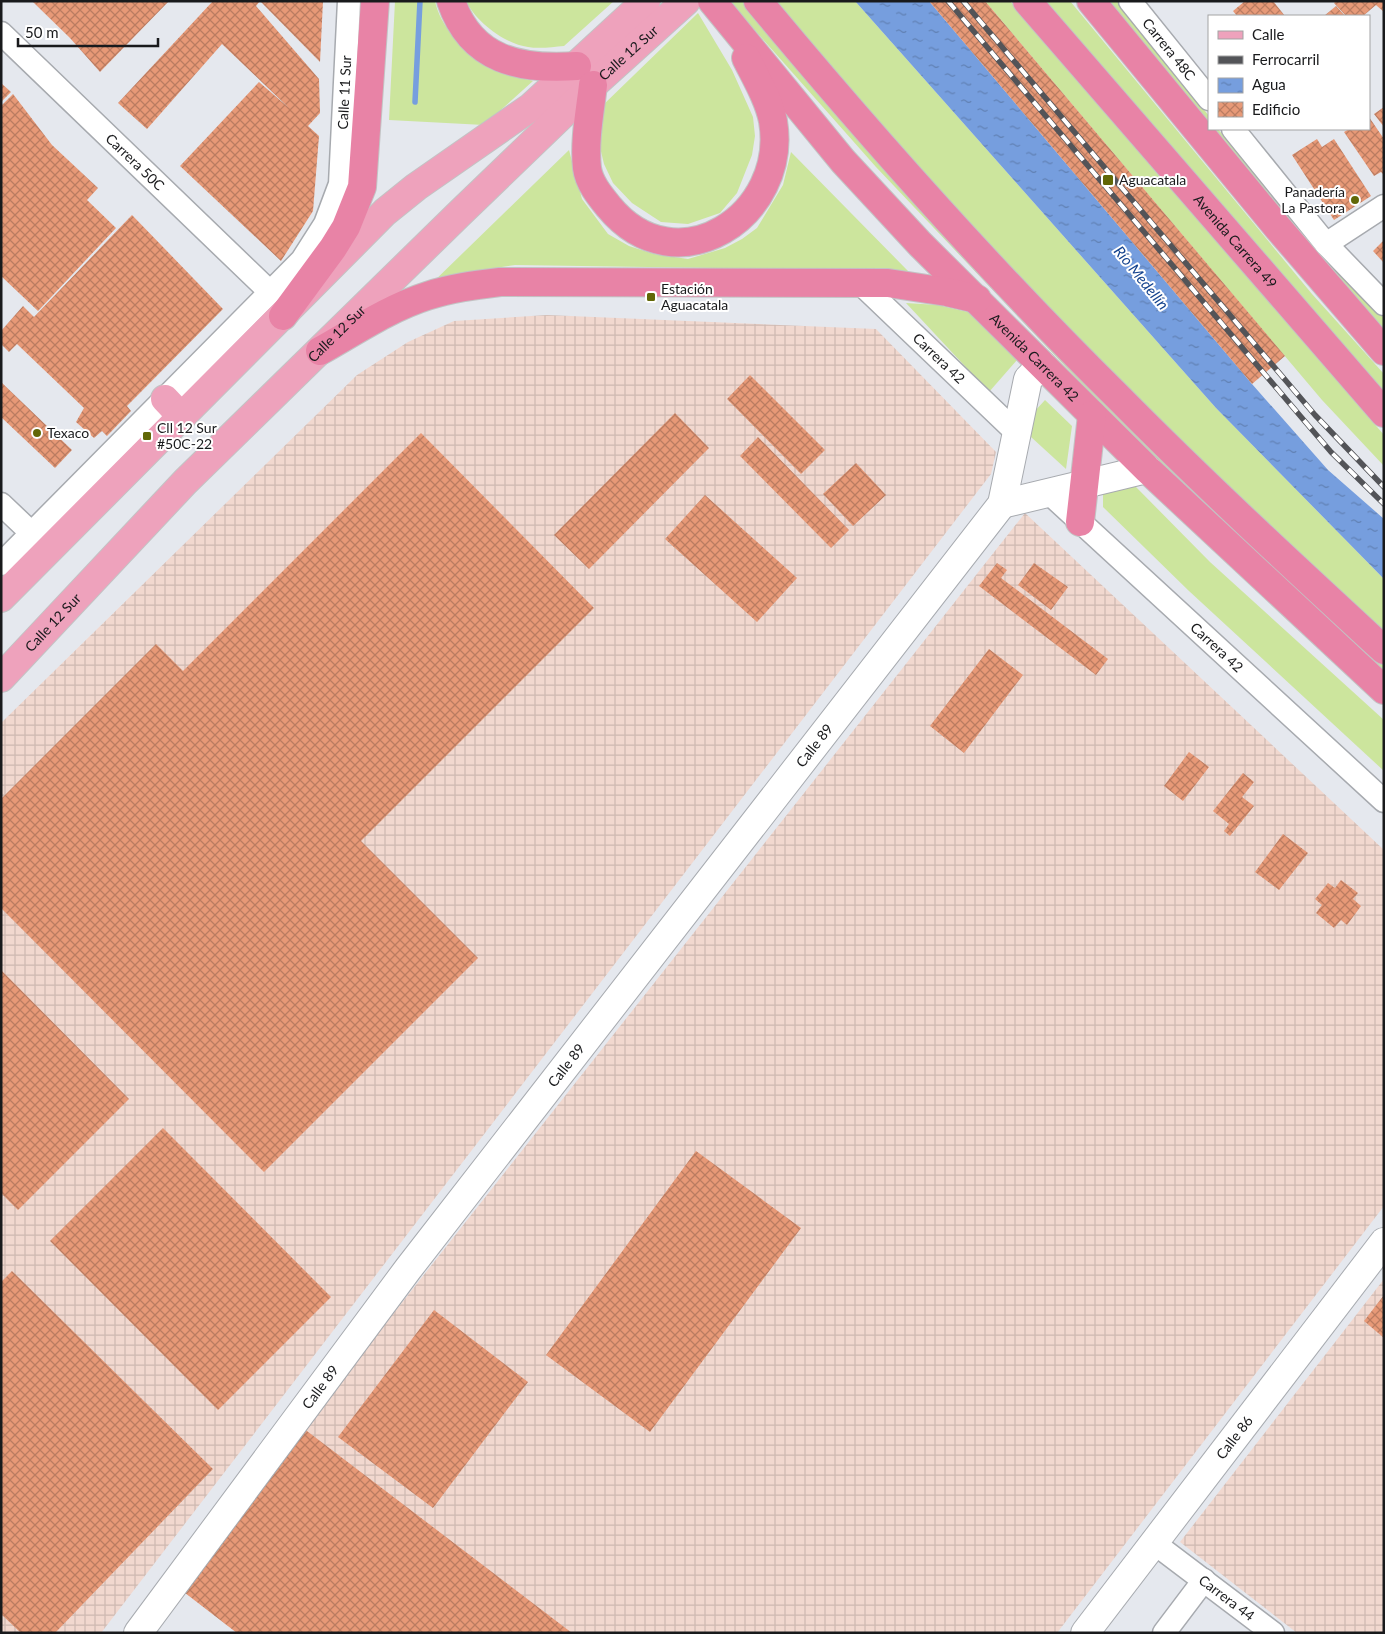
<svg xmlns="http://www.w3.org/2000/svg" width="1385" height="1634" font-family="Lato,sans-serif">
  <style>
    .industrial { fill: url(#industrial-grid) }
    .grass { fill: #cce59d }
    .water { fill: url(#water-ripples) }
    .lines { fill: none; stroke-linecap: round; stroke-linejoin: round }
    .stream { stroke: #769ede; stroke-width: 5.5 }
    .building { fill: url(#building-cross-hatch) }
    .minor-casing { stroke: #a7aaaf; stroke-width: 25 }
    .tertiary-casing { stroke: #a7aaaf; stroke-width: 30 }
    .primary-casing { stroke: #c3c3c4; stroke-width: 30 }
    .trunk-casing { stroke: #c3c3c4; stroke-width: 30 }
    .minor { stroke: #fff; stroke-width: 22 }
    .tertiary { stroke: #fff; stroke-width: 28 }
    .primary { stroke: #eea2bc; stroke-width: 28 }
    .trunk { stroke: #e883a6; stroke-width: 28 }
    .rail-casing { stroke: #535458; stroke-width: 5.5 }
    .rail { stroke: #fff; stroke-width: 4; stroke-dasharray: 11; stroke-linecap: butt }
    .poi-dot { fill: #616706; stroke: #fff; stroke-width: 2 }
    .labels { text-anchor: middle; stroke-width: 4; stroke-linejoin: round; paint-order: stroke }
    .street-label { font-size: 14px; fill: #191a1c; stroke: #fff }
    .poi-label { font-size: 14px; fill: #191a1c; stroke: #fff; text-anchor: start }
    .water-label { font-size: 15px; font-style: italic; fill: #14438e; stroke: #fff }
  </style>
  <defs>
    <pattern id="industrial-grid" width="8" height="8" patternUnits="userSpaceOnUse" patternTransform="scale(1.25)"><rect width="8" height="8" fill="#f1d8cf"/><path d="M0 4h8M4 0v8" fill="none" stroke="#ceb9b1"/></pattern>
    <pattern id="water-ripples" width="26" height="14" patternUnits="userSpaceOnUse" patternTransform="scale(1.25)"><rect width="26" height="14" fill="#769ede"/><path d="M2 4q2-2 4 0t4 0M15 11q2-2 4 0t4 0" fill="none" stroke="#6080b3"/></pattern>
    <pattern id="building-cross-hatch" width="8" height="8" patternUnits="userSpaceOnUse" patternTransform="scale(1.25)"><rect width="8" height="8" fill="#e79977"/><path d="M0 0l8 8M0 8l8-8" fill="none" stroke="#ba7c61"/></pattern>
  </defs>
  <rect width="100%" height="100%" fill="#e5e8ee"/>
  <path class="industrial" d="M 547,315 L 876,329 L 996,452 L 991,474 L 101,1633 L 1,1633 L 1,723 L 357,375 L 408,342 L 454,321 Z
    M 1025,513 L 1384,850 L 1384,1206 L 1057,1633 L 237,1633 L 180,1589 L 303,1428 Z
    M 1384,1279 L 1384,1633 L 1297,1633 L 1180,1542 Z"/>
  <path class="grass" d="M 395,1 L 435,1 C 440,26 463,51 485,65 C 498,73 518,76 533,81 L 484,125 L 389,120 Z
    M 466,1 L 614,1 L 564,46 C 553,47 539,49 528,47 C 505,44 476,22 466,1 Z
    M 729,1 L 749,1 L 1248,539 L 1384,664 L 1384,676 L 1158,464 L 876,167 Z
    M 770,1 L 855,1 L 1216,408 L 1384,579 L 1384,639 L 1280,546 L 913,168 Z
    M 985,1 L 1010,1 L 1384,435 L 1384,466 L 1322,400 Z
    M 1045,1 L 1070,1 L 1312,294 L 1384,374 L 1384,399 Z
    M 1107,1 L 1119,1 L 1209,116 L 1209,129 L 1218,129 L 1273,198 L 1384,318 L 1384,338 L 1366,321 L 1266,202 Z
    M 698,13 L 732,70 L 753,117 L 755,136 L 752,155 L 737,193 L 720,213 L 688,224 L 661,222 L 632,203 L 613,183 L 604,164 L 598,139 L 601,107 Z
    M 569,150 L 582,199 L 608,234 L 629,246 L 654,254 L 688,259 L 725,248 L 742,239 L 757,228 L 783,185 L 791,152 L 908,271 L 515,265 L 462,273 L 429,286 Z
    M 906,303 L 938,305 L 968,312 L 1017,360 L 989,392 Z
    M 1045,400 L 1072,426 L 1066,469 L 1031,437 L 1034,412 Z
    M 1121,482 L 1136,487 L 1210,562 L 1384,720 L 1384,771 L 1189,591 L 1103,507 L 1103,493 Z"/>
  <path class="water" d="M 855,1 L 929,1 L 1252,384 L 1328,470 L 1384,519 L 1384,579 L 1216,408 Z"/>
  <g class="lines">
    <path class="stream" d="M 415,102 L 420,1"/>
  </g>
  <path class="building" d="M 32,1 L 169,1 L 100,72 L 70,38 Z
    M 213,1 L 323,1 L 320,62 L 260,1 L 256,6 L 319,79 L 320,113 L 308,126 L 319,136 L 313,211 L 281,261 L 180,166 L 259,82 L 289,108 L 222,44 L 147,129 L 118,103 Z
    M 929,1 L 985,1 L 1285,356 L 1252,384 Z
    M 1245,1 L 1273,1 L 1285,16 L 1237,16 L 1233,11 Z
    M 1336,1 L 1384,1 L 1384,12 L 1376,5 L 1363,16 L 1346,16 L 1334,3 Z
    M 1336,6 L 1345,16 L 1324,16 Z
    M 1,83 L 11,92 L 1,102 Z
    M 13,94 L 52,145 L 98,188 L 87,200 L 116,228 L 38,311 L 1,276 L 1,106 Z
    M 1384,107 L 1384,127 L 1374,114 Z
    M 1369,117 L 1384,139 L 1384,175 L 1381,172 L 1374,176 L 1344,132 L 1349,129 L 1369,129 Z
    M 1317,139 L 1322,147 L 1334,139 L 1371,196 L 1334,220 L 1292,155 Z
    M 132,215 L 223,309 L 127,406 L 131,411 L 107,436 L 102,431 L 94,438 L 76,422 L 84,408 L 17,344 L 9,352 L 1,344 L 1,331 L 23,306 L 34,317 Z
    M 1384,240 L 1384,263 L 1373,251 Z
    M 750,375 L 825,450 L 801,474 L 727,399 Z
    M 1,382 L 72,450 L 55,468 L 1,417 Z
    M 675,413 L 709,448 L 589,569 L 554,535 Z
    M 421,433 L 594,608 L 361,841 L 478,958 L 264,1172 L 1,908 L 1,799 L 156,644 L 183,671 Z
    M 758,437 L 849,530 L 831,548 L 740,456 Z
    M 856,463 L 886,495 L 853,526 L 823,494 Z
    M 705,495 L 797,578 L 757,622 L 665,539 Z
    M 997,563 L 1007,570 L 1001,578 L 1108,659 L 1096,675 L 979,586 Z
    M 1034,563 L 1068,587 L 1051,610 L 1018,585 Z
    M 989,649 L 1023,675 L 964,753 L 930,726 Z
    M 1189,752 L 1209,767 L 1183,801 L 1164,786 Z
    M 1243,773 L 1254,782 L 1242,797 L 1254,806 L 1230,836 L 1224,831 L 1229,824 L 1213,811 Z
    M 1283,834 L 1308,853 L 1279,890 L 1255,872 Z
    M 1341,880 L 1358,893 L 1353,899 L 1361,906 L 1347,925 L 1341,920 L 1334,928 L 1316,913 L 1322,905 L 1315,899 L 1328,883 L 1335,888 Z
    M 1,970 L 129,1099 L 18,1210 L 1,1193 Z
    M 163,1128 L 331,1297 L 218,1410 L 50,1241 Z
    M 696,1151 L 801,1228 L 650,1432 L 546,1355 Z
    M 12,1271 L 213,1469 L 55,1633 L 21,1633 L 1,1614 L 1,1282 Z
    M 1384,1295 L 1384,1338 L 1364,1321 Z
    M 434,1310 L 528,1382 L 433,1508 L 338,1437 Z
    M 303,1428 L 572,1633 L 237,1633 L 180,1589 Z"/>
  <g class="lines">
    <g class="minor-casing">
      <g id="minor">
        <path id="s1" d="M 1130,1 L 1209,99"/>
        <path id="s2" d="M 1,33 L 270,292"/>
        <path d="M 1233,129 L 1326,244 L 1384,304"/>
        <path d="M 1326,244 L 1384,206"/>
        <path id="s3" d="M 860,283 L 1017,433"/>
        <path id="s4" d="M 1049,493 L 1384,801"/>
        <path d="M 1,504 L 42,543"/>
        <path id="s5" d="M 1,564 L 302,260 L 325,224 L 340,184 L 349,1"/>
        <path id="s6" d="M 1154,1543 L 1273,1633"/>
        <path d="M 1164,1633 L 1204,1580"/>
      </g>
    </g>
    <g class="tertiary-casing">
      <g id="tertiary">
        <path d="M 1002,504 L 1147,469"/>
        <path id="s7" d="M 138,1633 L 408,1269 L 1002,504 L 1028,379 L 1042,365"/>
        <path id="s8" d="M 1085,1633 L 1384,1242"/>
      </g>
    </g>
    <g class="primary-casing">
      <g id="primary">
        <path d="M 165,399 L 182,417"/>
        <path d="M 1,598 L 385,212 L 416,187 L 531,107 L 646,1"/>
        <path id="s9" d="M 1,678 L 185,482 L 460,213 L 593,85 L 686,1"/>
      </g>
    </g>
    <g class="trunk-casing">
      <g id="trunk">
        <path d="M 451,1 C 471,61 521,70 577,66"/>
        <path id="s10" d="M 712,1 L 843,161 L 920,244 L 1147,469 L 1384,690"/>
        <path d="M 758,1 C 872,138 991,272 1118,397 C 1204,484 1294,567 1384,650"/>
        <path id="s11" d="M 1027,1 L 1384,413"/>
        <path d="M 1091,1 L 1278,228 L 1384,351"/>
        <path d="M 593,85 C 590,111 584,141 587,168 C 589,183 600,196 609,207 C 677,289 789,215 773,121 C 769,100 756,78 746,58"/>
        <path d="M 283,316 L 333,248 L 346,227 L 362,187 L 375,1"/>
        <path d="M 320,351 C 354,332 389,308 427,296 C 451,288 475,285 500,282 L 888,283 L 947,292 L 977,299"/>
        <path d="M 1080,522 L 1092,415"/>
      </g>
    </g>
    <use href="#minor" class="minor"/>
    <use href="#tertiary" class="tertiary"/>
    <use href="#primary" class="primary"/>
    <use href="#trunk" class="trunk"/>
    <g class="rail-casing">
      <path id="rail" d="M 948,1 L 1302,418 L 1331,452 L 1384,504
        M 963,1 L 1315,415 L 1384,487"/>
    </g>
    <use href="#rail" class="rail"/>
  </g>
  <g class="poi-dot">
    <rect x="1102" y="174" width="12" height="12" rx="2.5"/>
    <circle cx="1355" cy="200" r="5"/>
    <rect x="646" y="292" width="10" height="10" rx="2.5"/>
    <circle cx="37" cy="433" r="5"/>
    <rect x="142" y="431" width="10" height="10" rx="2.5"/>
  </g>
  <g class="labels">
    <g class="street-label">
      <text dy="5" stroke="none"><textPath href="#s1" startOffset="62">Carrera 48C</textPath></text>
      <text dy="5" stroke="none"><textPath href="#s9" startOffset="886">Calle 12 Sur</textPath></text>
      <text dy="5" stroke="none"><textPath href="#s5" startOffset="605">Calle 11 Sur</textPath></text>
      <text dy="5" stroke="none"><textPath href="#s2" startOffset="186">Carrera 50C</textPath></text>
      <text dy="5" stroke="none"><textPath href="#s11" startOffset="318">Avenida Carrera 49</textPath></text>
      <text dy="5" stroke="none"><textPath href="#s9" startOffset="481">Calle 12 Sur</textPath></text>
      <text dy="5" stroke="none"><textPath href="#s3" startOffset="109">Carrera 42</textPath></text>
      <text dy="5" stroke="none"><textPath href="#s10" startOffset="481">Avenida Carrera 42</textPath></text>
      <text dy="5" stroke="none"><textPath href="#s9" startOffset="76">Calle 12 Sur</textPath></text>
      <text dy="5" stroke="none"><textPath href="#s4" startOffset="228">Carrera 42</textPath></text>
      <text dy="5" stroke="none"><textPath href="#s7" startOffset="1116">Calle 89</textPath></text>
      <text dy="5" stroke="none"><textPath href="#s7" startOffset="711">Calle 89</textPath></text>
      <text dy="5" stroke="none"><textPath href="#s7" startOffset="306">Calle 89</textPath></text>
      <text dy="5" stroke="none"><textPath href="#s8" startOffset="246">Calle 86</textPath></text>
      <text dy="5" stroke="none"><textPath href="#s6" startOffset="91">Carrera 44</textPath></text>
    </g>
    <g class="poi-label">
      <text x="1119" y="185">Aguacatala</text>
      <text x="1345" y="197" text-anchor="end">Panadería<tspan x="1345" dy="16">La Pastora</tspan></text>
      <text x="661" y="294">Estación<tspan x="661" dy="16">Aguacatala</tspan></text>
      <text x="157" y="433">Cll 12 Sur<tspan x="157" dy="16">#50C-22</tspan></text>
      <text x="47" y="438">Texaco</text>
    </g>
    <g class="water-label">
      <text transform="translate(1141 278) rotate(51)" y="5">Río Medellín</text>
    </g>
  </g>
  <rect width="1385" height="1634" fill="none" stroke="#191a1c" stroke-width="5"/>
  <rect x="1208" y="15" width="162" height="115" fill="#ffffff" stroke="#a3a3a4"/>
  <rect x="1218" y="31" width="25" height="8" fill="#eea2bc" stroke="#a3a3a4"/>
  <text x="1252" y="40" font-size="15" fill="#191a1c">Calle</text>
  <rect x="1218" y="56" width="25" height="8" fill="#535458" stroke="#a3a3a4"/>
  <text x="1252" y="65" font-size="15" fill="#191a1c">Ferrocarril</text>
  <rect x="1218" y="78" width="25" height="15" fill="url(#water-ripples)" stroke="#a3a3a4"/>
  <text x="1252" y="90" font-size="15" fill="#191a1c">Agua</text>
  <rect x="1218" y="102" width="25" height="15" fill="url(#building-cross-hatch)" stroke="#a3a3a4"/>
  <text x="1252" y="115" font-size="15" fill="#191a1c">Edificio</text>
  <path d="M18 38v8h140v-8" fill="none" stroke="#191a1c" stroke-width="2.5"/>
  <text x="25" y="38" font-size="15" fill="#191a1c" stroke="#ffffff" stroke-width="4" paint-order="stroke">50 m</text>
</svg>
